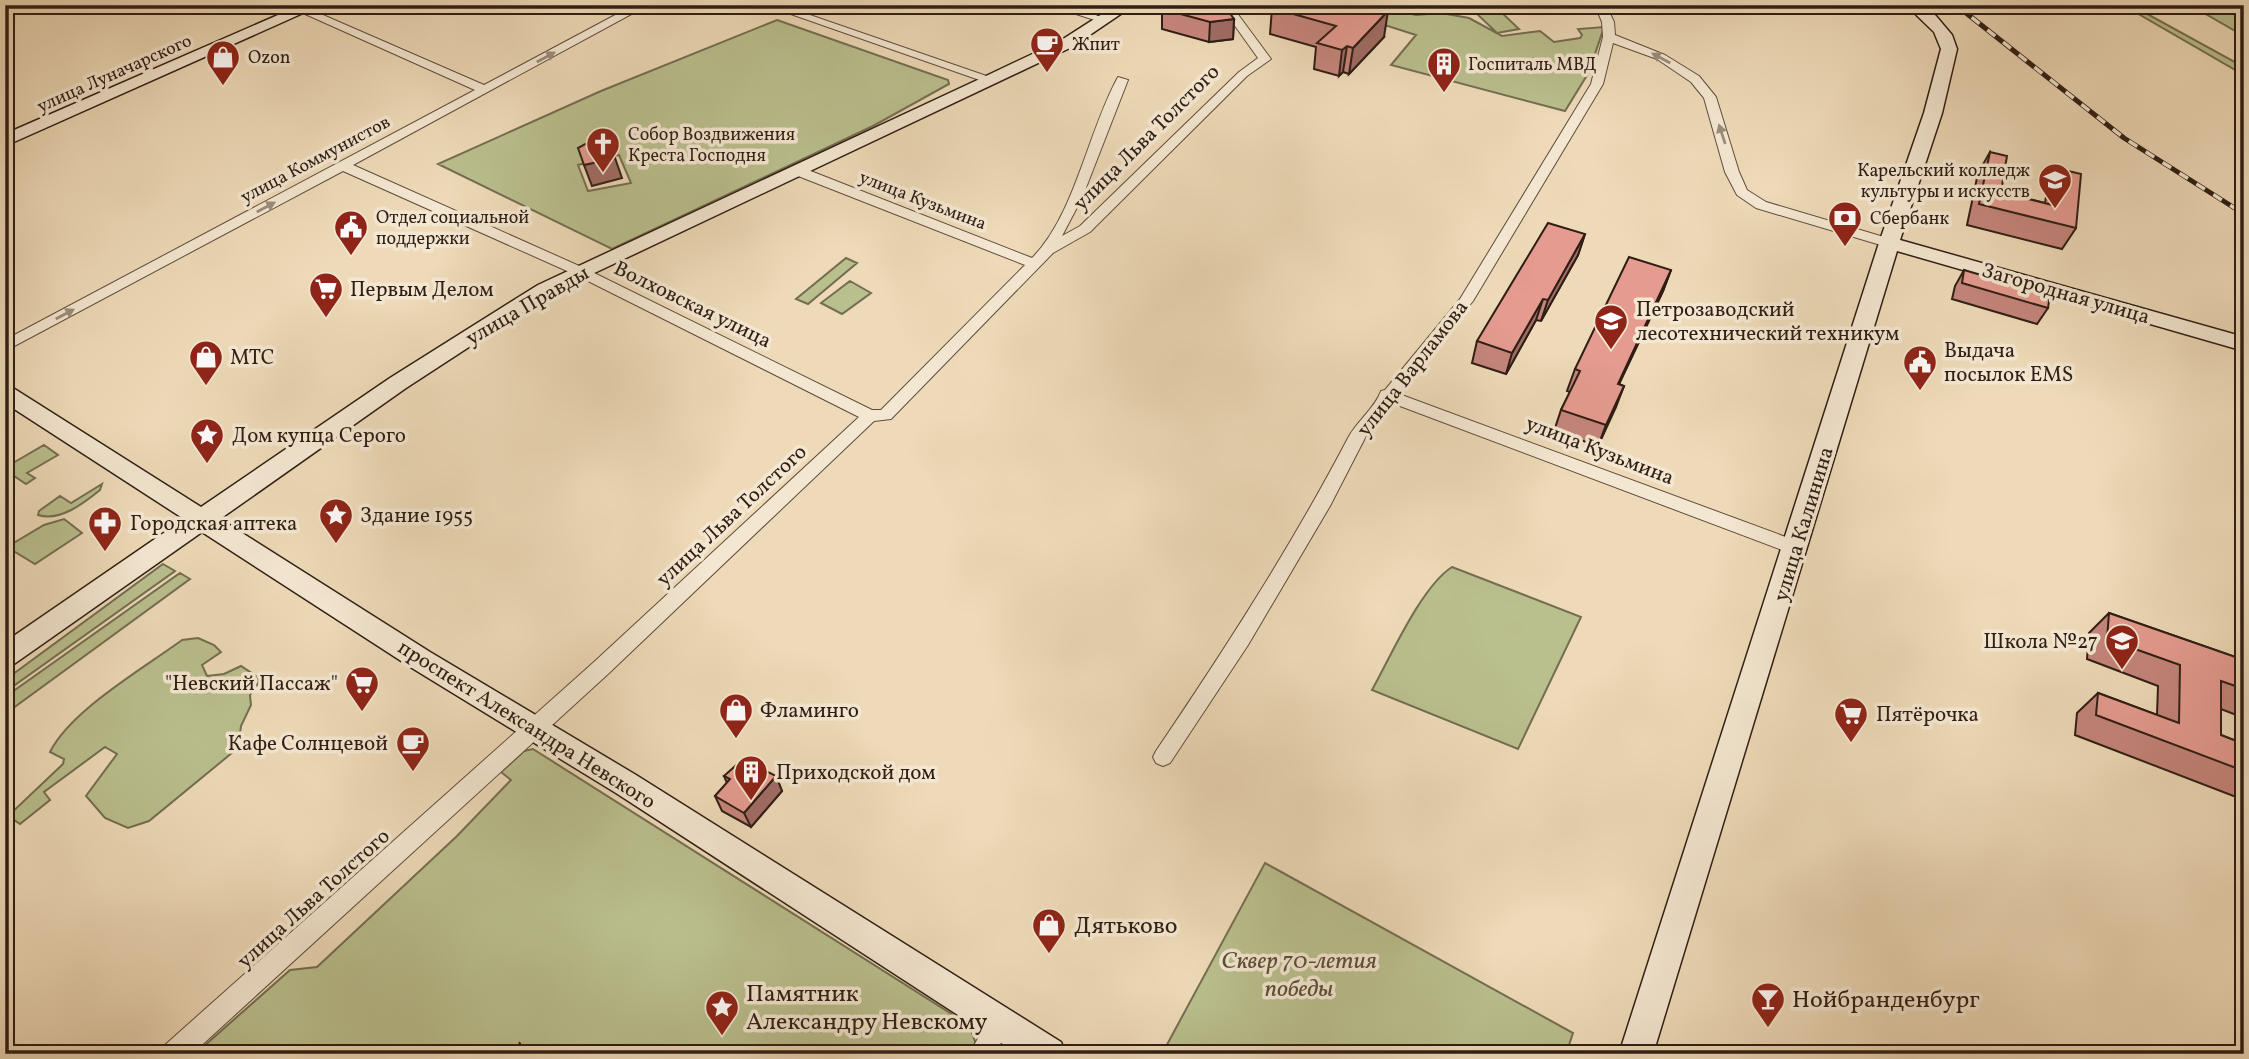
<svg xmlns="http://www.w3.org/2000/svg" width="2249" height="1059" font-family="Vollkorn,serif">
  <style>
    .green { fill: #babf8e; stroke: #746e51; stroke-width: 2; fill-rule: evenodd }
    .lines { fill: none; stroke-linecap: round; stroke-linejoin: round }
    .street-casing { stroke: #5f4d3d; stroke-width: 2 }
    .secondary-casing { stroke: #2f1e14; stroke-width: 3 }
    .street { fill: #f4e7d1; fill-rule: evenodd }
    .secondary { fill: #f4e7d1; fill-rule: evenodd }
    .rail-casing { stroke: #2f1e14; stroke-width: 5 }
    .rail { stroke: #f4e7d1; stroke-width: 3.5; stroke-dasharray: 10; stroke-linecap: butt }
    .wall { fill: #c5857c; stroke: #2f1e14; stroke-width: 2 }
    .shaded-wall { fill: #a06c65; stroke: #2f1e14; stroke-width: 2 }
    .building { fill: #e59b90; stroke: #2f1e14; stroke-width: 2 }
    .oneway { fill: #9b8d7c }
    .labels { text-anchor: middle; stroke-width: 7; stroke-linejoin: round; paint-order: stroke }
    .far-poi-label { font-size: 18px; fill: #2f1e14; stroke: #f4e7d1; text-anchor: start }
    .far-street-label { font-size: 18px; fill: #2f1e14; stroke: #f4e7d1 }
    .street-label { font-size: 21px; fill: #2f1e14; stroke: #f4e7d1 }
    .poi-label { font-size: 21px; fill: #2f1e14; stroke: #f4e7d1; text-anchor: start }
    .near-poi-label { font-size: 24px; fill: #2f1e14; stroke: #f4e7d1; text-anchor: start }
    .near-park-label { font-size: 24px; font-style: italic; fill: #594e39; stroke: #f4e7d1 }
  </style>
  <rect width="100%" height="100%" fill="#eedab8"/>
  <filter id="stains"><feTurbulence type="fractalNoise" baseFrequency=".00286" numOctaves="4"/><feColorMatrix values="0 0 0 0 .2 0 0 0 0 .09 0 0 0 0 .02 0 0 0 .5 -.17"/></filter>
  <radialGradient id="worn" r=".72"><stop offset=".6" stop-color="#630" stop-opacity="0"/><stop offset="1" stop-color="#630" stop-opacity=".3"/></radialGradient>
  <path class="green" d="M 2123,5 L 2131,5 L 2244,67 L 2244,75 Z
    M 2190,5 L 2244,5 L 2244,36 Z
    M 1390,9 L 1416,15 L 1441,13 L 1469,18 L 1502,36 L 1540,31 L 1554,42 L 1580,38 L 1582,35 L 1578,29 L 1604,27 L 1589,72 L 1565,111 L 1391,65 L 1416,35 L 1369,20 Z
    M 1499,10 L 1519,29 L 1497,33 L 1477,14 Z
    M 777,20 L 948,80 L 949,84 L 873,126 L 612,249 L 438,164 L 601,91 ZM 619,155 L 631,183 L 588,191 L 578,165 Z
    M 846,258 L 857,263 L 808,304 L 796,299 Z
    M 850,281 L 871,293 L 842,314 L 821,303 Z
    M 44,445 L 58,455 L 27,473 L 35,478 L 26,484 L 5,470 L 5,460 L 13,463 Z
    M 102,484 L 100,490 C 84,503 60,522 38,515 L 39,511 L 60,496 L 71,503 Z
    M 64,519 L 82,533 L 35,564 L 7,547 L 44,525 Z
    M 163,564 L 175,571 L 5,692 L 5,680 Z
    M 1452,567 L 1581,617 L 1518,749 L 1372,690 C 1391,656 1421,587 1452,567 Z
    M 180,573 L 190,579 L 5,714 L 5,697 Z
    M 198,638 L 214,645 L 221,652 L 202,665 L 207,676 L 224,674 L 241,666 L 256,676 L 259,682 L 250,695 L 251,705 L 241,726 L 238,748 L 149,821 L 128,828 L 105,818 L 86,796 L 117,754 L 105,747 L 44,792 L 50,800 L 20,824 L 8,816 L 63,764 L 64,759 L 50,752 C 71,710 144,668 182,640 Z
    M 533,749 L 969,1025 L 976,1044 L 970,1054 L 195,1054 L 290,970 L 317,967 L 457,836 L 511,780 L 501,772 L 524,751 Z
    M 1265,863 L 1573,1033 L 1566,1054 L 1163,1052 Z"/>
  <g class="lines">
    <g class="street-casing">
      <path id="street" d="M 285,5 L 300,5 L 484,85 L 634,5 L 648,5 L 353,165 L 586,269 L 872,410 L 881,410 L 1025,265 L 793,174 L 793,168 L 803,168 L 1032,258 C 1075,215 1088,131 1118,77 L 1128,80 L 1082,198 L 1062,236 L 1080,226 L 1239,72 L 1258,58 L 1220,5 L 1231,5 L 1271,59 L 1247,76 L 1090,232 L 1053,253 L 891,419 L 874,421 L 608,674 L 192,1054 L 162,1054 L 165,1045 L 594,662 L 859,417 L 576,275 L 343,171 L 5,351 L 5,340 L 475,90 Z
        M 765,5 L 781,5 L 998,80 L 988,83 Z
        M 1048,5 L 1066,5 L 1110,20 L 1104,23 Z
        M 1595,5 L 1606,5 L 1614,22 L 1615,35 L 1665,55 L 1699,76 L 1716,97 L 1739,172 L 1747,190 L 1766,202 L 1894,240 L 1896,243 L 1889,247 L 1884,246 L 1756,208 L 1737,195 L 1725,172 L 1704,98 L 1691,82 L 1657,59 L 1613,43 L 1603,84 L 1473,301 L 1399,394 L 1802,543 L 1805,548 L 1802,553 L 1790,553 L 1392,403 L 1366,436 L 1330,506 L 1248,645 L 1170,763 L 1163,766 L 1156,763 L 1153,757 L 1156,751 C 1225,649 1291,547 1348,438 C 1357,421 1375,408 1381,391 L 1385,390 L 1460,299 L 1591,84 L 1603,37 L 1602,22 Z
        M 1000,1010 L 1008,1014 L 1012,1022 L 995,1054 L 969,1054 L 992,1014 Z"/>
    </g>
    <g class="secondary-casing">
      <path id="secondary" d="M 301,5 L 321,5 L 5,146 L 5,134 Z
        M 1116,5 L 1134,5 L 1072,47 L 552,293 L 406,388 L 220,519 L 430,652 L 636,775 L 1061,1042 L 1066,1054 L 1018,1054 L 616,793 L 412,668 L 202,532 L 14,664 L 5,667 L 5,642 L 184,519 L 5,403 L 5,386 L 13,388 L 201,507 L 390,378 L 538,285 L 986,76 L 1060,41 Z
        M 1906,5 L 1923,5 L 1936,16 L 1952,35 L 1957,49 L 1942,113 L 1900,240 L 2244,337 L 2244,351 L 1897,251 L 1653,1054 L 1619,1054 L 1879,243 L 1924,113 L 1941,49 L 1934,32 Z"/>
    </g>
    <use href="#street" class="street"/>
    <use href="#secondary" class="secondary"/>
    <g class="rail-casing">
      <path id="rail" d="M 1956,5 L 2124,138 L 2244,214"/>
    </g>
    <use href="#rail" class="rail"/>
  </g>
  <path class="wall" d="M 1272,8 L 1384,37 L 1349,74 L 1343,72 L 1339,76 L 1314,69 L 1316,47 L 1270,34 Z
    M 1162,9 L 1234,19 L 1233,39 L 1209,42 L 1162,29 Z
    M 1990,152 L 2001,192 L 2045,203 L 2047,190 L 2060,169 L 2076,228 L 2062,249 L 1967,225 L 1978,173 Z
    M 1585,234 L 1578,255 L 1541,321 L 1536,320 L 1506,374 L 1472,363 L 1477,341 Z
    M 1671,270 L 1663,291 L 1619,384 L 1624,386 L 1598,446 L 1554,431 L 1561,410 L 1570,392 L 1567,391 L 1575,369 Z
    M 1964,270 L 2048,308 L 2037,324 L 1952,299 L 1955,286 Z
    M 2109,613 L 2244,660 L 2244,718 L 2221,709 L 2221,735 L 2244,744 L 2244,800 L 2075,735 L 2077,713 L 2098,693 L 2157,715 L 2158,686 L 2087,659 L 2089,633 Z
    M 724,776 L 776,776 L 782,791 L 751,827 L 722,811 L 715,796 L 727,783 Z"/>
  <path class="shaded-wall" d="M 1388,11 L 1384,37 L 1349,74 L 1353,48 Z
    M 1234,19 L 1233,39 L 1209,42 L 1210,22 Z
    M 1347,46 L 1343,72 L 1339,76 L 1342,50 Z
    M 615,158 L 622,178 L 592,186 L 584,165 Z
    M 1585,234 L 1578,255 L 1541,321 L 1548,300 Z
    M 1671,270 L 1663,291 L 1609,405 L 1618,384 Z
    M 1543,299 L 1536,320 L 1506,374 L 1512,353 Z
    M 1624,386 L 1616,407 L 1598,446 L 1606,425 Z
    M 776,776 L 782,791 L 751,827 L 744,813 Z
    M 520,1044 L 529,1054 L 521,1054 Z"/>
  <path class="building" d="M 1167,5 L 1224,5 L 1234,19 L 1210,22 L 1162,9 Z
    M 1276,5 L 1333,5 L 1353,10 L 1358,5 L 1364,5 L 1388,11 L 1353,48 L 1347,46 L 1342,50 L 1317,43 L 1336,26 L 1272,8 Z
    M 608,141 L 615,158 L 584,165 L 578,148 L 589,142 Z
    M 1990,152 L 2007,156 L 2001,192 L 2056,206 L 2060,169 L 2081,174 L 2076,228 L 1979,204 Z
    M 1548,223 L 1585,234 L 1548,300 L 1543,299 L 1512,353 L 1477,341 Z
    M 1629,257 L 1671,270 L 1618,384 L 1624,386 L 1606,425 L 1561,410 L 1580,371 L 1575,369 Z
    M 1964,270 L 2050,295 L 2048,308 L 1962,283 Z
    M 2109,613 L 2244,660 L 2244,689 L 2221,681 L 2221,735 L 2244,744 L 2244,771 L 2096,715 L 2098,693 L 2179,723 L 2180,665 L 2107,639 Z
    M 743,759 L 776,776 L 744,813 L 715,796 L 730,779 L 724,776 Z
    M 520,1044 L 521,1054 L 498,1054 Z"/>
  <defs><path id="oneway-solid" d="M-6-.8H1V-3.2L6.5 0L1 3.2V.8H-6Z" transform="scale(1.75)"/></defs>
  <g class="oneway">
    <use href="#oneway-solid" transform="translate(546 57) rotate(-28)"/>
    <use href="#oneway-solid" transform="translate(1661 58) rotate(-152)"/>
    <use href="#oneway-solid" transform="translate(1722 134) rotate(-108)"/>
    <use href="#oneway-solid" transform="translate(266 207) rotate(-28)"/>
    <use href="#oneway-solid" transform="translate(65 314) rotate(-28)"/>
  </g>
  <defs>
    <g id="cafe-pin" transform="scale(1.75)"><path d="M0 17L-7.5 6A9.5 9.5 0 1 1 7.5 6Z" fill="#8f2418" stroke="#f4e7d1"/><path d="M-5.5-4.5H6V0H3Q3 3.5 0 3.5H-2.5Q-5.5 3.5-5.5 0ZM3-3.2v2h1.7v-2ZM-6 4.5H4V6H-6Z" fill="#fff"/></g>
    <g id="shop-pin" transform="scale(1.75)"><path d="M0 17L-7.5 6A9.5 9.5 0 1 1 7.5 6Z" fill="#8f2418" stroke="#f4e7d1"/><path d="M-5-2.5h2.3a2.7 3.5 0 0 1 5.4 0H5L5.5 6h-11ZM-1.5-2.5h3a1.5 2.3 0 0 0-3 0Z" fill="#fff"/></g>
    <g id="building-pin" transform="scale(1.75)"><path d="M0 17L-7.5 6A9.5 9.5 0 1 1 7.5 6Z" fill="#8f2418" stroke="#f4e7d1"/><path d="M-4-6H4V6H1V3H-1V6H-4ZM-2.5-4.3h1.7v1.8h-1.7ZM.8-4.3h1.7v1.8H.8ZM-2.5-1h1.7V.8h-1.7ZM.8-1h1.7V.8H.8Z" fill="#fff"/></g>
    <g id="church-pin" transform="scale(1.75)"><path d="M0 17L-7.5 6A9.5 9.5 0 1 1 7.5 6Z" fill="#8f2418" stroke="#f4e7d1"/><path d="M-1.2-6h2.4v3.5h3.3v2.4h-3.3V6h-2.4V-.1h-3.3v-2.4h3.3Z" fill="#fff"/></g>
    <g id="university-pin" transform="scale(1.75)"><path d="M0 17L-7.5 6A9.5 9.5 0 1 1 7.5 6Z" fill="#8f2418" stroke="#f4e7d1"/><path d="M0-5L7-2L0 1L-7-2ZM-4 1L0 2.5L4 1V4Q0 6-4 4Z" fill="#fff"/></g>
    <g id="bank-pin" transform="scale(1.75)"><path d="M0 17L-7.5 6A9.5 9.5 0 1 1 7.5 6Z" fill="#8f2418" stroke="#f4e7d1"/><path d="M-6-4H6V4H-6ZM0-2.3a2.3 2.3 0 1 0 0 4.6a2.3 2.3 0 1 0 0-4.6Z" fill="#fff"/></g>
    <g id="civic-pin" transform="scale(1.75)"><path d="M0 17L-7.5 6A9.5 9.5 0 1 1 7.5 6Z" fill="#8f2418" stroke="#f4e7d1"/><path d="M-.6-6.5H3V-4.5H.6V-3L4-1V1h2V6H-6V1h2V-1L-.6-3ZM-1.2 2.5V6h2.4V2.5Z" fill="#fff"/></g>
    <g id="supermarket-pin" transform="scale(1.75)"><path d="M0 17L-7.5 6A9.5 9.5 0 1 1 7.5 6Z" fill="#8f2418" stroke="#f4e7d1"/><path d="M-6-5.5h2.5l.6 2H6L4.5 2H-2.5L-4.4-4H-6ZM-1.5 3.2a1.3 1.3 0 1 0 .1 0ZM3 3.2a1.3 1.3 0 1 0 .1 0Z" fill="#fff"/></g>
    <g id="sight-pin" transform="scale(1.75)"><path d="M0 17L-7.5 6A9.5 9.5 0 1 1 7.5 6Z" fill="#8f2418" stroke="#f4e7d1"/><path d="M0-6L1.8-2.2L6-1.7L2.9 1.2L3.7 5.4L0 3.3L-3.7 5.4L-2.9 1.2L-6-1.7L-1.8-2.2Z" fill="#fff"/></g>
    <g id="pharmacy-pin" transform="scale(1.75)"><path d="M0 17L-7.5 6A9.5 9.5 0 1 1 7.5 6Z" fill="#8f2418" stroke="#f4e7d1"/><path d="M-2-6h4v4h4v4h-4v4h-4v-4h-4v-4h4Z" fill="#fff"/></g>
    <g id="school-pin" transform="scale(1.75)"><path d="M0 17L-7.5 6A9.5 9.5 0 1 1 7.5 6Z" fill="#8f2418" stroke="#f4e7d1"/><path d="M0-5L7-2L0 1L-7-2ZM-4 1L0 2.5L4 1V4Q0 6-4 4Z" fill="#fff"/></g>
    <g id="bar-pin" transform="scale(1.75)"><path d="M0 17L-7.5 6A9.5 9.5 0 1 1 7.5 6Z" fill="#8f2418" stroke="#f4e7d1"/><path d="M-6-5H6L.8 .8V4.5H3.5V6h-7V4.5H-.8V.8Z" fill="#fff"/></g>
  </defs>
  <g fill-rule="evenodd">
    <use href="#cafe-pin" x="1047" y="44"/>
    <use href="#shop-pin" x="223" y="57"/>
    <use href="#building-pin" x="1444" y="64"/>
    <use href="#church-pin" x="603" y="144"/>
    <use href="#university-pin" x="2055" y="180"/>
    <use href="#bank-pin" x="1845" y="218"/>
    <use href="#civic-pin" x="351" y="227"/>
    <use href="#supermarket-pin" x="326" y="289"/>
    <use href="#university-pin" x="1611" y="321"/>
    <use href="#shop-pin" x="206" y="357"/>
    <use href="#civic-pin" x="1920" y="362"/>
    <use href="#sight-pin" x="207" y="435"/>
    <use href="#sight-pin" x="336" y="515"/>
    <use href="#pharmacy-pin" x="105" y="523"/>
    <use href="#school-pin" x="2122" y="641"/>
    <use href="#supermarket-pin" x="362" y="683"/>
    <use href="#shop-pin" x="736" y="710"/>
    <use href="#supermarket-pin" x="1851" y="714"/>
    <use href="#cafe-pin" x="413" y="743"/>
    <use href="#building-pin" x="751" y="772"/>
    <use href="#shop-pin" x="1049" y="925"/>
    <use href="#bar-pin" x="1768" y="999"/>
    <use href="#sight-pin" x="722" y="1007"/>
  </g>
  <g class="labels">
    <g class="far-poi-label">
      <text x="1072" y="50">Жпит</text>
      <text x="248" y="63">Ozon</text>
      <text x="1468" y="70">Госпиталь МВД</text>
      <text x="628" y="140">Собор Воздвижения<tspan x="628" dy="21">Креста Господня</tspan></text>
      <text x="2030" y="176" text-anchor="end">Карельский колледж<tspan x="2030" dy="21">культуры и искусств</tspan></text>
      <text x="376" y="223">Отдел социальной<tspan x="376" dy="21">поддержки</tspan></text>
      <text x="1870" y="224">Сбербанк</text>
    </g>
    <g class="far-street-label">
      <text transform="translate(114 73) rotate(-24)" y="6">улица Луначарского</text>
      <text transform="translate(315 159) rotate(-28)" y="6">улица Коммунистов</text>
      <text transform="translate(923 200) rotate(21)" y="6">улица Кузьмина</text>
    </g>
    <g class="street-label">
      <text transform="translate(1146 137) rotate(-45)" y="7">улица Льва Толстого</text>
      <text transform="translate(2066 293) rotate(16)" y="7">Загородная улица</text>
      <text transform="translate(693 304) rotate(26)" y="7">Волховская улица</text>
      <text transform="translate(527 305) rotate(-30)" y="7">улица Правды</text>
      <text transform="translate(1412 368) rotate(-52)" y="7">улица Варламова</text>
      <text transform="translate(1600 450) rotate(21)" y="7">улица Кузьмина</text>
      <text transform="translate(731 515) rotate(-43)" y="7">улица Льва Толстого</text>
      <text transform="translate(1803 524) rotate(-73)" y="7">улица Калинина</text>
      <text transform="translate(527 724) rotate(32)" y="7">проспект Александра Невского</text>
      <text transform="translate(313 898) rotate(-42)" y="7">улица Льва Толстого</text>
    </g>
    <g class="poi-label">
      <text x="350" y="296">Первым Делом</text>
      <text x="1636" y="316">Петрозаводский<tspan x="1636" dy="24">лесотехнический техникум</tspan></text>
      <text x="1944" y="357">Выдача<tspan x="1944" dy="24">посылок EMS</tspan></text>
      <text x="230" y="364">МТС</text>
      <text x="232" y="442">Дом купца Серого</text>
      <text x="360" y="522">Здание 1955</text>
      <text x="130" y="530">Городская аптека</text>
      <text x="2098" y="648" text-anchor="end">Школа №27</text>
      <text x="338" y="690" text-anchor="end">"Невский Пассаж"</text>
      <text x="760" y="717">Фламинго</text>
      <text x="1876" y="721">Пятёрочка</text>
      <text x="388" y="750" text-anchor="end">Кафе Солнцевой</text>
      <text x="776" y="779">Приходской дом</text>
    </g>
    <g class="near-poi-label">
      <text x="1074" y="933">Дятьково</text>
      <text x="746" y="1001">Памятник<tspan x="746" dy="28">Александру Невскому</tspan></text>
      <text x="1792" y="1007">Нойбранденбург</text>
    </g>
    <g class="near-park-label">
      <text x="1299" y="968">Сквер 70-летия<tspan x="1299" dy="28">победы</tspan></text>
    </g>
  </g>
  <rect width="2249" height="1059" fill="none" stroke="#eedab8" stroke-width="28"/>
  <rect x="7" y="7" width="2235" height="1045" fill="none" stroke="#2f1e14" stroke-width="3.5"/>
  <rect x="14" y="14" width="2221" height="1031" fill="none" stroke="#2f1e14" stroke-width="2"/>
  <rect width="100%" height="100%" filter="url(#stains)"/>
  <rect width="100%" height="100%" fill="url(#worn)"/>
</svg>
